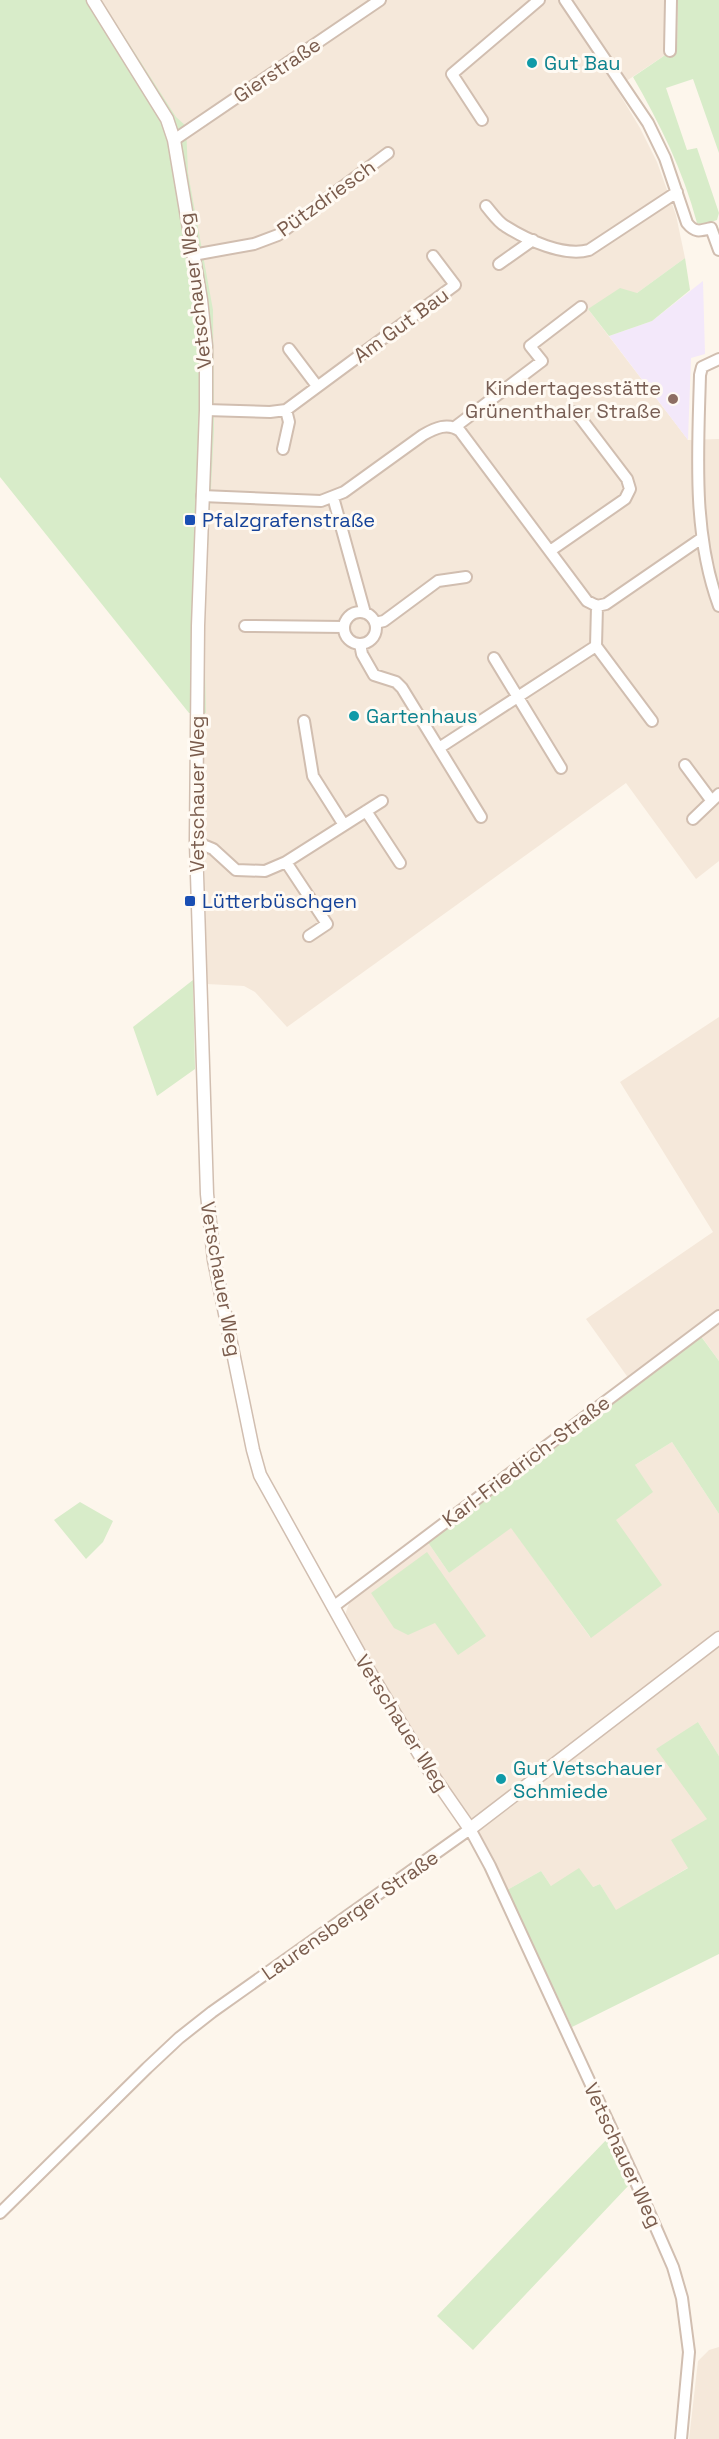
<svg xmlns="http://www.w3.org/2000/svg" width="719" height="2439" font-family="'Space Grotesk',sans-serif">
  <style>
    .residential { fill: #f5e8da }
    .education { fill: #f3e8fa }
    .green { fill: #d8ecc9 }
    .lines { fill: none; stroke-linecap: round; stroke-linejoin: round }
    .minor-casing { stroke: #d1beb0; stroke-width: 14 }
    .tertiary-casing { stroke: #d1beb0; stroke-width: 15 }
    .minor { stroke: #fff; stroke-width: 10 }
    .tertiary { stroke: #fff; stroke-width: 12 }
    .culture-dot { fill: #0f9aa8; stroke: #fffaf3; stroke-width: 2 }
    .education-dot { fill: #8d6e63; stroke: #fffaf3; stroke-width: 2 }
    .transit-dot { fill: #1a4fb4; stroke: #fffaf3; stroke-width: 2 }
    .labels { text-anchor: middle; stroke-width: 6; stroke-linejoin: round; paint-order: stroke }
    .culture-label { font-size: 20px; fill: #0d838f; stroke: #fffaf3; text-anchor: start }
    .street-label { font-size: 20px; fill: #7a5c4d; stroke: #fffaf3 }
    .education-label { font-size: 20px; fill: #785e54; stroke: #fffaf3; text-anchor: end }
    .transit-label { font-size: 20px; fill: #164399; stroke: #fffaf3; text-anchor: start }
  </style>
  <rect width="100%" height="100%" fill="#fdf6ec"/>
  <path class="residential" d="M 97,0 L 678,0 L 677,47 L 616,88 L 640,128 L 657,162 L 676,215 L 685,258 L 637,293 L 588,309 L 688,440 L 719,439 L 719,861 L 696,879 L 626,783 L 287,1027 L 255,992 L 244,986 L 207,984 L 200,628 Z
    M 719,1017 L 719,1361 L 696,1329 L 629,1379 L 586,1319 L 713,1232 L 620,1082 Z
    M 672,1442 L 719,1514 L 719,1756 L 698,1722 L 707,1819 L 689,1867 L 616,1911 L 600,1884 L 593,1887 L 551,1886 L 541,1871 L 507,1890 L 483,1840 L 431,1763 L 346,1617 L 346,1612 L 349,1603 L 427,1541 L 449,1573 L 511,1527 L 590,1637 L 616,1519 L 635,1465 Z
    M 719,2347 L 719,2439 L 689,2439 L 698,2361 L 709,2350 Z"/>
  <path class="education" d="M 703,281 L 705,354 L 691,358 L 688,440 L 609,336 L 652,321 Z"/>
  <path class="green" d="M 0,0 L 101,0 L 176,117 L 186,126 L 188,173 L 213,310 L 214,429 L 204,628 L 206,713 L 189,713 L 0,477 Z
    M 678,0 L 719,0 L 719,153 L 693,79 L 666,88 L 687,150 L 697,148 L 719,213 L 717,220 L 702,225 L 697,223 C 683,170 660,124 633,77 L 677,47 Z
    M 685,258 L 690,290 L 652,321 L 609,336 L 588,309 L 620,288 L 637,293 Z
    M 193,980 L 195,1069 L 157,1096 L 133,1027 Z
    M 700,1335 L 719,1361 L 719,1514 L 672,1442 L 635,1465 L 653,1492 L 616,1520 L 662,1585 L 591,1638 L 511,1528 L 449,1573 L 427,1541 Z
    M 80,1502 L 113,1521 L 103,1542 L 86,1559 L 54,1520 Z
    M 427,1552 L 486,1636 L 458,1655 L 435,1623 L 408,1635 L 394,1628 L 371,1593 Z
    M 698,1722 L 719,1756 L 719,1954 L 572,2027 L 507,1890 L 541,1871 L 551,1886 L 579,1868 L 593,1887 L 600,1884 L 616,1910 L 688,1868 L 671,1840 L 707,1819 L 656,1749 Z
    M 608,2138 L 629,2185 L 473,2350 L 437,2316 Z"/>
  <g class="lines">
    <g class="minor-casing">
      <path id="minor" d="M 565,0 L 648,123 L 665,158 L 687,223 C 695,233 700,231 711,228 L 719,250
        M 670,51 L 671,0
        M 482,120 L 452,74 L 539,0
        M 174,140 L 380,0
        M 486,206 C 492,213 498,222 505,226 C 527,240 564,257 589,250 L 677,192
        M 193,255 L 254,244 L 278,235 L 388,153
        M 499,264 L 533,240
        M 289,349 L 317,386
        M 719,359 L 702,367 L 700,375 C 698,452 692,533 719,606
        M 206,410 L 270,412 L 286,410 L 455,285 L 433,256
        M 455,427 L 542,361 L 530,346 L 581,307
        M 283,449 L 289,422 L 286,410
        M 202,496 L 321,501 L 344,492 L 423,435 C 435,428 448,422 460,431 L 587,601 L 597,606 L 606,604 L 702,538
        M 333,497 L 365,613
        M 550,551 L 625,499 L 630,489 L 627,479 L 576,412
        M 597,606 L 596,646 L 652,721
        M344 628a16 16 0 1 1 32 0a16 16 0 1 1-32 0Z
        M 375,623 L 384,621 L 438,581 L 466,577
        M 245,626 L 344,627
        M 360,644 L 362,654 L 374,675 L 396,682 L 402,688 L 481,817
        M 494,658 L 561,768
        M 304,721 L 313,776 L 344,825
        M 439,748 L 596,646
        M 685,765 L 711,800
        M 366,811 L 400,863
        M 693,819 L 719,794
        M 196,842 L 213,849 L 236,870 L 265,871 L 286,862 L 382,801
        M 286,862 L 327,924 L 309,936
        M 333,1607 L 719,1316
        M 0,2213 L 147,2068 L 179,2038 L 212,2012 L 470,1829 L 490,1866 L 635,2180 L 673,2267 L 682,2298 L 689,2352 L 681,2439"/>
    </g>
    <g class="tertiary-casing">
      <path id="tertiary" d="M 93,0 L 167,119 L 174,140 L 201,300 L 206,346 L 206,410 L 198,626 L 196,842 L 207,1194 L 214,1260 L 253,1450 L 260,1475 L 365,1664 L 427,1767 L 470,1829 L 719,1638"/>
    </g>
    <use href="#minor" class="minor"/>
    <use href="#tertiary" class="tertiary"/>
  </g>
  <g class="culture-dot">
    <circle cx="532" cy="63" r="6"/>
    <circle cx="354" cy="716" r="6"/>
    <circle cx="501" cy="1779" r="6"/>
  </g>
  <circle class="education-dot" cx="673" cy="399" r="6"/>
  <g class="transit-dot">
    <rect x="184" y="514" width="12" height="12" rx="3"/>
    <rect x="184" y="895" width="12" height="12" rx="3"/>
  </g>
  <g class="labels">
    <g class="culture-label">
      <text x="544" y="70">Gut Bau</text>
      <text x="366" y="723">Gartenhaus</text>
      <text x="513" y="1775">Gut Vetschauer<tspan x="513" dy="23">Schmiede</tspan></text>
    </g>
    <g class="street-label">
      <text transform="translate(277 70) rotate(-34)" y="7">Gierstraße</text>
      <text transform="translate(326 198) rotate(-36)" y="7">Pützdriesch</text>
      <text transform="translate(195 291) rotate(-97)" y="7">Vetschauer Weg</text>
      <text transform="translate(401 325) rotate(-36)" y="7">Am Gut Bau</text>
      <text transform="translate(197 794) rotate(-90)" y="7">Vetschauer Weg</text>
      <text transform="translate(221 1279) rotate(80)" y="7">Vetschauer Weg</text>
      <text transform="translate(526 1461) rotate(-37)" y="7">Karl-Friedrich-Straße</text>
      <text transform="translate(402 1723) rotate(58)" y="7">Vetschauer Weg</text>
      <text transform="translate(350 1915) rotate(-35)" y="7">Laurensberger Straße</text>
      <text transform="translate(623 2155) rotate(65)" y="7">Vetschauer Weg</text>
    </g>
    <g class="education-label">
      <text x="661" y="395">Kindertagesstätte<tspan x="661" dy="23">Grünenthaler Straße</tspan></text>
    </g>
    <g class="transit-label">
      <text x="202" y="527">Pfalzgrafenstraße</text>
      <text x="202" y="908">Lütterbüschgen</text>
    </g>
  </g>
</svg>
